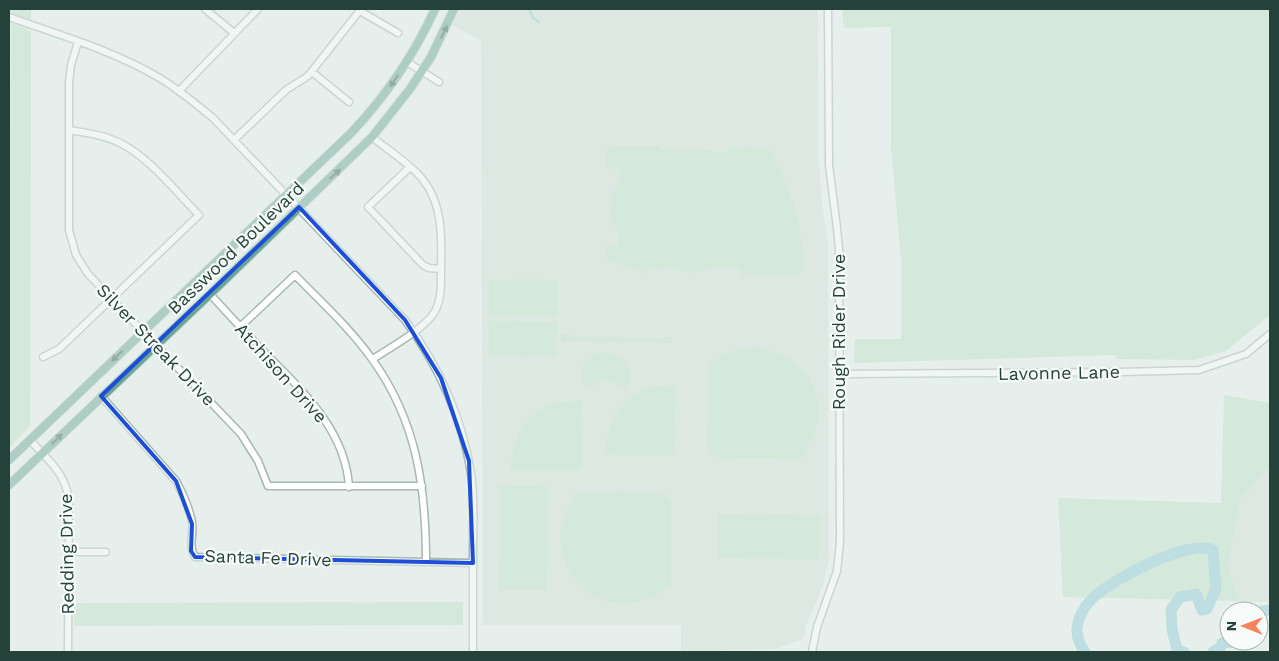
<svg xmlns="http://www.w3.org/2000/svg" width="1279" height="661" font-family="'Work Sans',sans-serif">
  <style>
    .built { fill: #d4dfda }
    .green { fill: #bfe0c8 }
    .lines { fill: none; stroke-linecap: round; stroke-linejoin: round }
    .stream { stroke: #8ec9d4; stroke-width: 2 }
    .river { stroke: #8ec9d4; stroke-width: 11 }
    .minor-casing { stroke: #a8b8b2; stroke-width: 9 }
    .major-casing { stroke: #c2cac8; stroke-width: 10 }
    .minor { stroke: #fff; stroke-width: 6 }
    .major { stroke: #6aa596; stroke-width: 8 }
    .oneway { fill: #365b51 }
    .marked { fill: none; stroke: #1d4ed8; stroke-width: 4; stroke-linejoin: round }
    .labels { text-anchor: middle; stroke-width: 4.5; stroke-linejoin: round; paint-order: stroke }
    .street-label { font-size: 18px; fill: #24423a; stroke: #f7fbf9 }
  </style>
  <rect width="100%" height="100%" fill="#e6efeb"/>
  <path class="built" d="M 460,9 L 818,9 L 818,153 L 823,211 L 828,241 L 829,557 L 823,585 L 807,623 L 803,639 L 776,649 L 681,652 L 681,625 L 483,625 L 481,41 L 453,25 Z
    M 1270,465 L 1270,602 L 1239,601 L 1228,567 L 1240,498 Z"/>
  <path class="green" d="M 11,9 L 31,9 L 31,20 L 11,13 Z
    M 842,9 L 1270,9 L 1270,315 L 1226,351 L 1194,360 L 1117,359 L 1116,355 L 854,363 L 855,339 L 901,339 L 901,260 L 891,146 L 891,27 L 844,28 Z
    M 11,23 L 31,31 L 30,426 L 9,448 Z
    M 611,146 L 660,146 L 660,149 L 662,150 L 728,151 L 728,147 L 764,148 L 769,150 C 791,187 802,224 804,267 L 801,267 L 802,272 L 798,275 L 741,275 L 739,268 L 705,268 L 705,273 L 680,272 L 680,269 L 647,268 L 647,274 L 609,260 L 605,255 L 605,246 L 619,246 L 619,233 L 612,222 L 610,209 L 612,193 L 620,181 L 620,169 L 606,168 L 606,151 Z
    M 489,279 L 557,280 L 557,316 L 489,315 Z
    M 489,321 L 557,322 L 556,357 L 489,356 Z
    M 561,334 L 570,334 L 571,337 L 611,337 L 612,336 L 619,336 L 619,338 L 663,339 L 664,337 L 672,337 L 672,343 L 571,341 L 570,342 L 561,342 Z
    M 746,347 C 789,346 825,379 817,423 C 814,436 807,448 801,459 L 717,458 L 707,448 L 708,363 L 731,351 Z
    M 605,352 C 625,354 638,373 625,390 C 604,376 606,377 585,390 C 578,370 583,356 605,352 Z
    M 676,385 L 674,452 L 670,456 L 605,455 C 606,412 632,384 676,385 Z
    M 1224,395 L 1270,403 L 1270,465 L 1240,499 L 1228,567 L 1239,601 L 1063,597 L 1058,498 L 1221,503 Z
    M 572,401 L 581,401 L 582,467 L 577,471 L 511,471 C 511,443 524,414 552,404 C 558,402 565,402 572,401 Z
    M 500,485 L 548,486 L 547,590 L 499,590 Z
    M 577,491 L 662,492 L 671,502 L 671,587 C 658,593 645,601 631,603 C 590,608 556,569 561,530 C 563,516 571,503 577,491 Z
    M 718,514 L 820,515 L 819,560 L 718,558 Z
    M 463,602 L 463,625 L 74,626 L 74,603 Z"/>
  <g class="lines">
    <path class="stream" d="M 529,9 L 533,18 L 539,22"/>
    <path class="river" d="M 1259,627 L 1261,611 L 1270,610
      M 1085,652 C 1079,644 1075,634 1078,623 C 1079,617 1086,604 1091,600 C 1110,580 1187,539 1213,550 L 1216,589 L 1207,609 L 1202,610 L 1196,594 L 1180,597 L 1171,610 L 1172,629 L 1177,650 L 1184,652
      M 1213,652 L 1221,647 L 1222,643 L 1242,641"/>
    <g class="minor-casing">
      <path id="minor" d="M 205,9 L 234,33
        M 360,11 L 398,33
        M 9,17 C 59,35 112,50 158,77 C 178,89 195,103 213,118 L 405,320 C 438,365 462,417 471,473 C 475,499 473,526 473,553 C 473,586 473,619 473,652
        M 78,42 L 71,65 L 69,83 L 69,230 L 76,255 L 88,274 L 241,434 L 258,461 L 268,486 L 422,486
        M 407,62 L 439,82
        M 312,72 L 349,102
        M 179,91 L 258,9
        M 372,137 C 387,149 404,160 417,173 C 443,199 442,235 441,269 C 441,286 442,304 431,317 C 417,333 391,347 373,359
        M 234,140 L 286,90 L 308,76 L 361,9
        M 410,167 L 368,207 L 423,265 L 429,268 L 441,269
        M 210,294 C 228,314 247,334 265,353 C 302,390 346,431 349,487
        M 240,327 L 295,275 C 321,302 350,328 372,359 C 417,421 426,488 426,562
        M 43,357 L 59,349 L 199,215 C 175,191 152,160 122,144 C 105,135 87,133 69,130
        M 839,374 L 1120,372 L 1199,370 L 1246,354 L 1270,334
        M 101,396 L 176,481 C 183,494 189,507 192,522 C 194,534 188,546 195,557 L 473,563
        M 30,440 C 48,460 68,475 69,504 L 68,652
        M 69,552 L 106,552
        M 812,652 L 817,627 L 837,571 L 840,542 L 839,250 L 837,228 L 829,165 L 828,9"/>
    </g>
    <g class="major-casing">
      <path id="major" d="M 9,460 L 351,133 C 386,96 414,55 435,9
        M 9,485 L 210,294 L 372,137 L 410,89 L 431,57 L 454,9"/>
    </g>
    <use href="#minor" class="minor"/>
    <use href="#major" class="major"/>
  </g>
  <defs><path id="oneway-solid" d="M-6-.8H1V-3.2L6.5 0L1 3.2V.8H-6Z" transform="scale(1.25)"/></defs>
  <g class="oneway">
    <use href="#oneway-solid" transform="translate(444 32) rotate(-64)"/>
    <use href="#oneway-solid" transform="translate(394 81) rotate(124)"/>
    <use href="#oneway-solid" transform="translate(335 174) rotate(-43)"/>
    <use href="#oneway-solid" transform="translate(117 356) rotate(136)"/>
    <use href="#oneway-solid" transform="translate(57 439) rotate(-44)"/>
  </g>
  <path d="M0 0H1279V661H0ZM 299,207 L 405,320 L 441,378 L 469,461 L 473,563 L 195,557 L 191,551 L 192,524 L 176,481 L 101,396 Z" fill="#e6efeb" fill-opacity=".55" fill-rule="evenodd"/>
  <path class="marked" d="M 299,207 L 405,320 L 441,378 L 469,461 L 473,563 L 195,557 L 191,551 L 192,524 L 176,481 L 101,396 Z"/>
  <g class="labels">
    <g class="street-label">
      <text transform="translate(236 248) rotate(-44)" y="6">Basswood Boulevard</text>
      <text transform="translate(839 332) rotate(-90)" y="6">Rough Rider Drive</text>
      <text transform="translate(156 345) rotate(46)" y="6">Silver Streak Drive</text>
      <text transform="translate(281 373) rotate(48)" y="6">Atchison Drive</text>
      <text transform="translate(1059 373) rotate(-1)" y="6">Lavonne Lane</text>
      <text transform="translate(67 554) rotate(-91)" y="6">Redding Drive</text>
      <text transform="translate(268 558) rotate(2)" y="6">Santa Fe Drive</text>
    </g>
  </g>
  <rect width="1279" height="661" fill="none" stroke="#24423a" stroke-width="20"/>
  <g transform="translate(1244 626) rotate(270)"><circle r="24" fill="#f7fbf9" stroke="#a3b1ad"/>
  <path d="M0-4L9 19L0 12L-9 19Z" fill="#f4845f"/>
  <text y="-8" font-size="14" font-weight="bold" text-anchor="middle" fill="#24423a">N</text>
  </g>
</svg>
